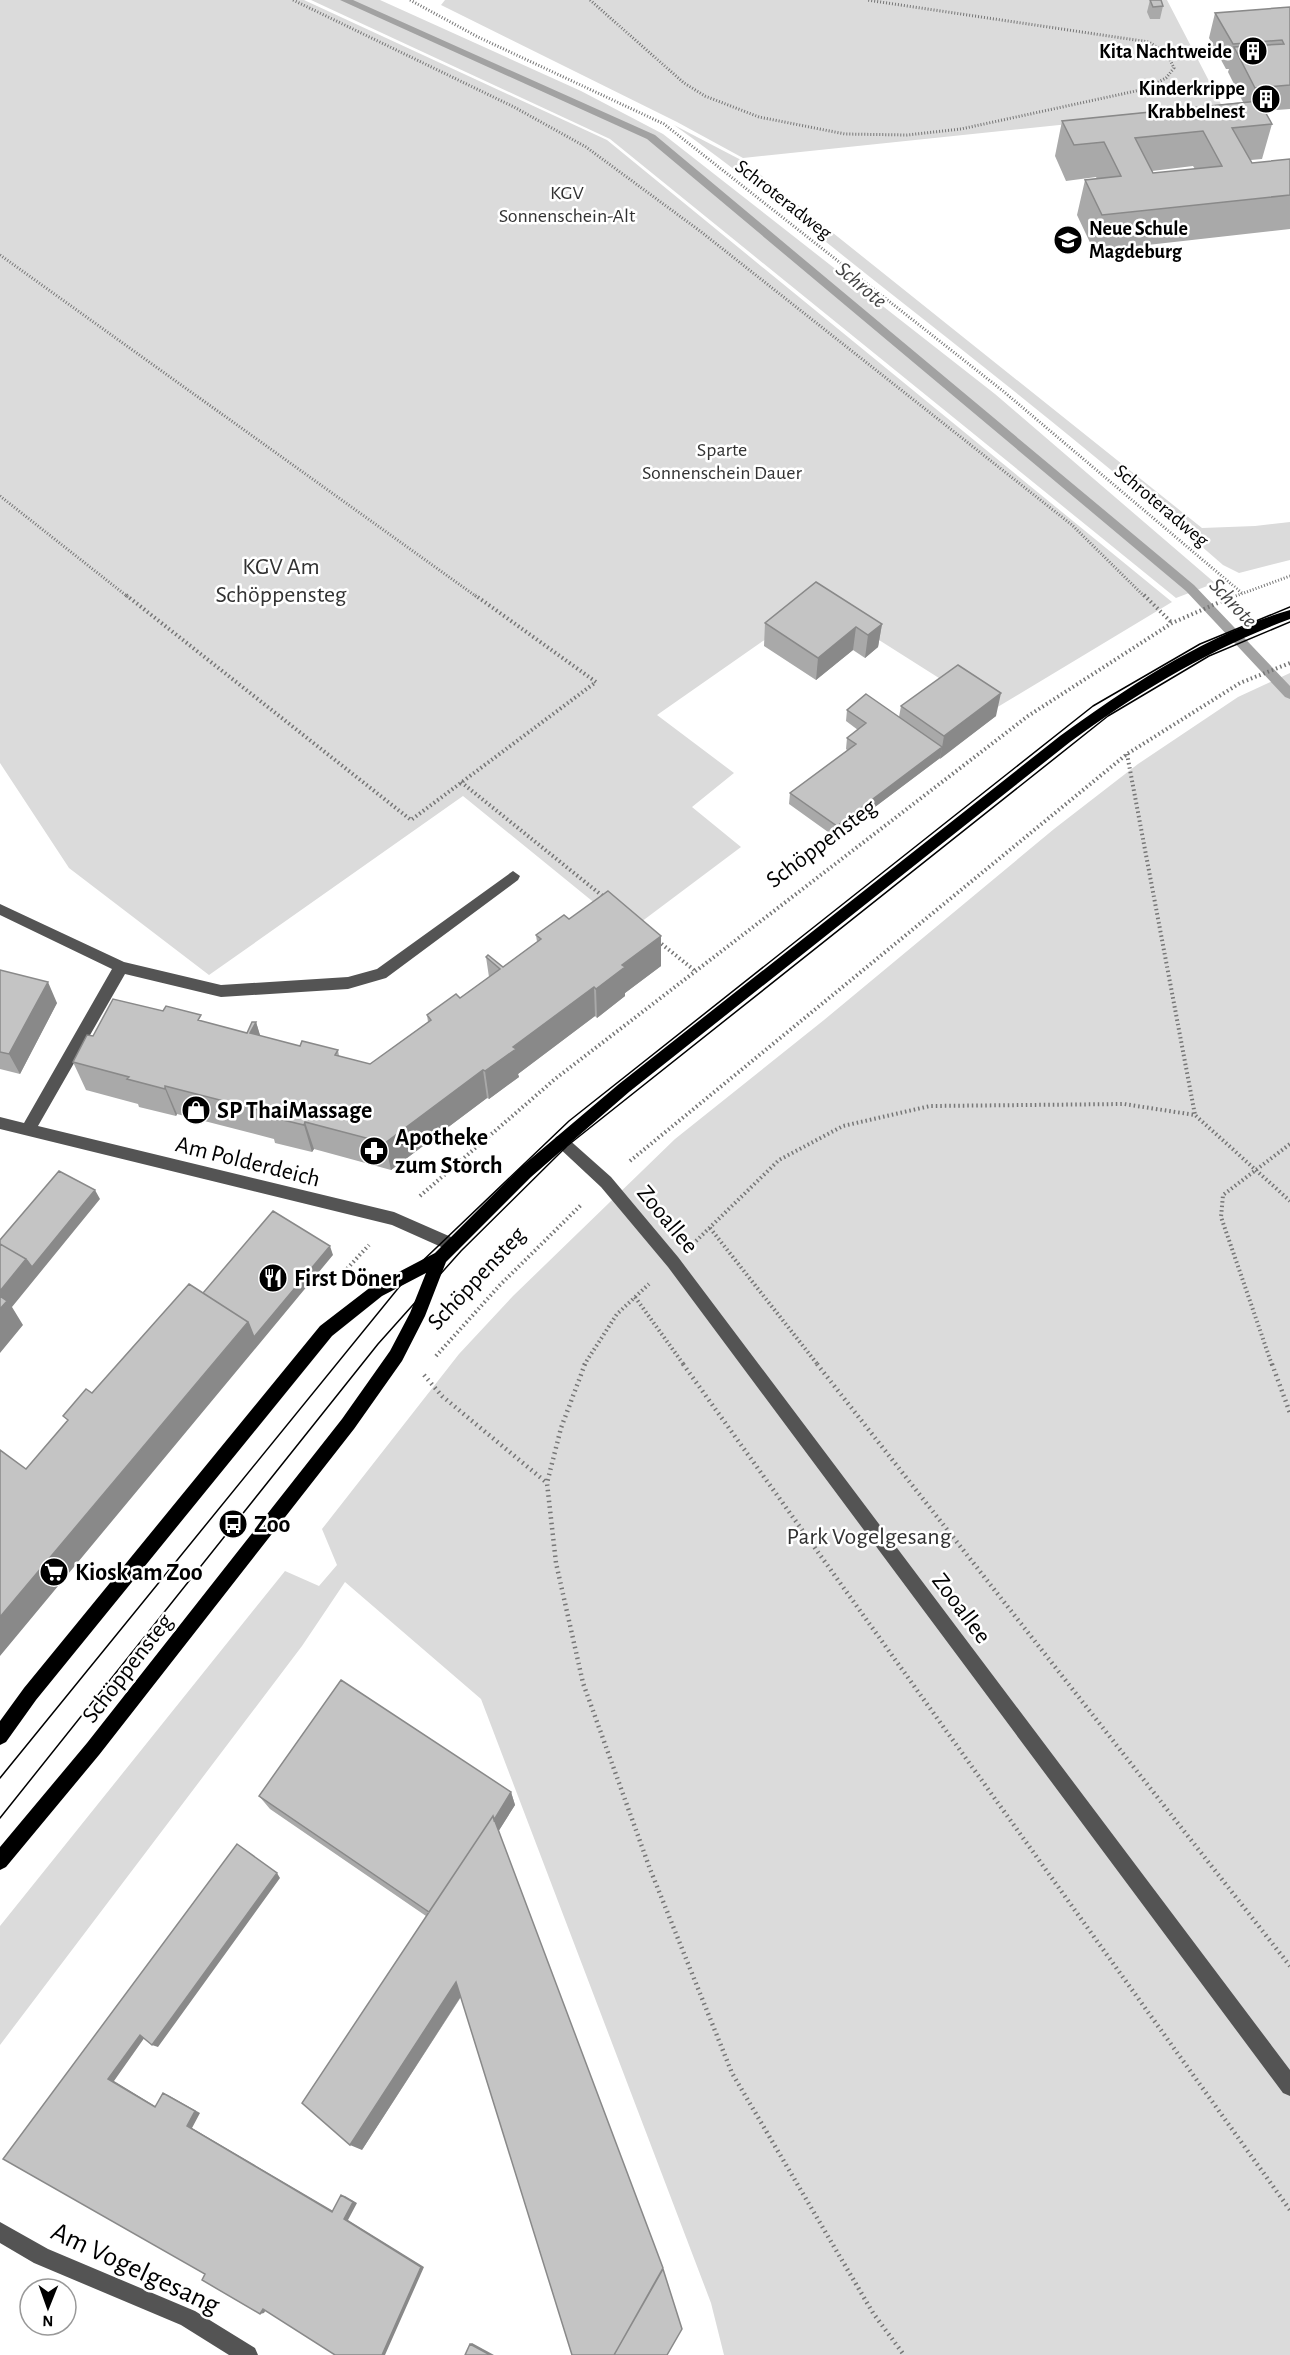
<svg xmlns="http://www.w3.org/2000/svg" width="1290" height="2355" font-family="'Alegreya Sans',sans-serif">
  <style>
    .green { fill: #dbdbdb }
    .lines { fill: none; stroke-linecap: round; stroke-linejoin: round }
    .stream { fill: #a2a2a2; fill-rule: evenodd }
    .path-far2 { stroke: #767676; stroke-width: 3; stroke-dasharray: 1 2; stroke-linecap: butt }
    .path-far1 { stroke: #767676; stroke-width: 4; stroke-dasharray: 1.5 3; stroke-linecap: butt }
    .path { stroke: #767676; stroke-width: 4.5; stroke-dasharray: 1.5 4; stroke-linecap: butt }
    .minor { fill: #545454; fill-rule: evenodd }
    .major { fill: #000; fill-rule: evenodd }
    .tram { stroke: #000; stroke-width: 1.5 }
    .wall { fill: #a9a9a9; fill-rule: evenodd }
    .shaded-wall { fill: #898989 }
    .building { fill: #c4c4c4; stroke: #898989; stroke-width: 1.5; fill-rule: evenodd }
    .labels { text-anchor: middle; stroke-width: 5; stroke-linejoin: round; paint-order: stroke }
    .far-poi-label { font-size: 20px; font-weight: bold; fill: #000; stroke: #fff; text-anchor: end }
    .far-park-label { font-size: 20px; fill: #323232; stroke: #fff }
    .far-street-label { font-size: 20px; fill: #000; stroke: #fff }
    .far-water-label { font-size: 22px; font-style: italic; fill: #434343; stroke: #fff }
    .park-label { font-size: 24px; fill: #323232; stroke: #fff }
    .street-label { font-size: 24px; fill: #000; stroke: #fff }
    .poi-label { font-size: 24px; font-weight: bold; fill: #000; stroke: #fff; text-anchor: start }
    .near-street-label { font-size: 28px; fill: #000; stroke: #fff }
  </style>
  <rect width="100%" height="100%" fill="#fff"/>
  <path class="green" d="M 0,0 L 304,0 L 607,140 L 1172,602 L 991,711 L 819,602 L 657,715 L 734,773 L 692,807 L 741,847 L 629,931 L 463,796 L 209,975 L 69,868 L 0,763 Z
    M 311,0 L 380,0 L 581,91 L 663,134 L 995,394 L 1215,583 L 1176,598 L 610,139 Z
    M 445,0 L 1167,0 L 1223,108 L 743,158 L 677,122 L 441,5 Z
    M 674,125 L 743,161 L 1202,528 L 1255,526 L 1290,522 L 1290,560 L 1239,573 L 1223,565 C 1110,466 993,374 875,281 C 808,228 743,174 674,125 Z
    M 1290,673 L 1290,2355 L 724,2355 L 711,2303 L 481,1699 L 345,1582 L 302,1646 L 0,2045 L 0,1926 L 285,1571 L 319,1586 L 337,1565 L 322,1529 L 459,1354 L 513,1296 L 675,1139 L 824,1020 L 1054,829 L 1138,764 L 1238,697 Z"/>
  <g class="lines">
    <path class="stream" d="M 340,0 L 353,0 L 655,135 L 1194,585 L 1290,686 L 1290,699 L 1285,697 L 1186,591 L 647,139 Z"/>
    <path class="path-far2" d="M 293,0 L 514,107 L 586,147 L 700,231 L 1072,525 L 1145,597
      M 410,0 L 478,37 L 664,124 L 1003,391 L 1243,594
      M 590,0 L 684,83 L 705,96 L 759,117 L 845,134 L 907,135 L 961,129 L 1145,89 L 1166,78 L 1174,68 L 1167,54 L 1149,42 L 867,0
      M 0,255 L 477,597
      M 0,496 L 128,597
      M 1233,597 L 1290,576"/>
    <path class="path-far1" d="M 126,595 L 411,820 L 596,682 L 475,595
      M 1144,595 L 1172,623
      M 1127,754 L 1195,1115
      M 461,782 L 605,898
      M 658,941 L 694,970
      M 630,1161 L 1127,754 L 1240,683 L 1290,663
      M 420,1196 L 555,1079 L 1028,716 L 1172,623 L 1236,595
      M 710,1228 L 818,1365
      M 696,1241 L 779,1160 L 843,1126 L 930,1106 L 1124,1104 L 1195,1115 L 1290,1201
      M 344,1272 L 369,1245
      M 635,1297 L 684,1365
      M 436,1356 L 500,1285 L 582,1204
      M 584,1365 L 617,1314 L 649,1284
      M 1272,1365 L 1221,1217 L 1223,1195 L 1290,1144"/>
    <path class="path" d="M 585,1364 L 561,1428 L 547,1483 L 556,1563 L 583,1683 L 650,1869 L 732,2073 L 873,2313 L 904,2355
      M 683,1364 L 1290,2210
      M 817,1364 L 1290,1966
      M 1272,1364 L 1290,1413
      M 424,1375 L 442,1396 L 547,1483"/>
    <path class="minor" d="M 513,871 L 520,876 L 518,880 L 386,978 L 348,989 L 221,997 L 125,974 L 38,1126 L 394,1212 L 458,1240 L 461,1245 L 458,1250 L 453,1252 L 448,1250 L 392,1225 L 0,1129 L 0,1117 L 24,1123 L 112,969 L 0,915 L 0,904 L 124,962 L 221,985 L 348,977 L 377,969 Z
      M 561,1135 L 566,1137 L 611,1177 L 678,1257 L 1290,2070 L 1290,2096 L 1283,2093 L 668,1267 L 601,1187 L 556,1145 L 554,1141 L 556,1137 Z
      M 0,2222 L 48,2249 L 195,2311 L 255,2348 L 258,2355 L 229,2355 L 181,2325 L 34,2263 L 0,2243 Z"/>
    <path class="major" d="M 1290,610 L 1290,619 C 1210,649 1138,692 1070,742 L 629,1092 L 531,1177 L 446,1262 L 425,1316 L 402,1361 L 354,1429 L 99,1755 L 6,1867 L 0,1870 L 0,1847 L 87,1743 L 342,1419 L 390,1351 L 410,1313 L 426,1273 L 382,1296 L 332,1336 L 36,1700 L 6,1742 L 0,1745 L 0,1721 L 24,1688 L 320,1326 L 372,1286 L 435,1253 L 521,1167 L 619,1084 L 1060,736 C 1130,685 1207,634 1290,610 Z"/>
    <path class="tram" d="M 0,1778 L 413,1270 L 569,1121 L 1093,706 L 1200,644 L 1290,607
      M 0,1818 L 378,1344 L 461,1251 L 567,1146 L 1108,716 L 1209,656 L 1290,622"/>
  </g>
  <path class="wall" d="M 1150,0 L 1163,6 L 1160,19 L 1150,19 L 1147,12 Z
    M 1290,7 L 1290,109 L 1265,111 L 1272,124 L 1262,159 L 1251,160 L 1252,163 L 1290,159 L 1290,229 L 1094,251 L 1077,215 L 1085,180 L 1097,179 L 1096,177 L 1066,181 L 1055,156 L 1062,121 L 1243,102 L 1228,72 L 1229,69 L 1226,69 L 1209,38 L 1215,13 ZM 1193,166 L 1195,169 L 1153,173 L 1152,171 Z
    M 765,623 L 882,624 L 878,647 L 865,658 L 853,650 L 816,680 L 764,646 Z
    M 901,706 L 996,716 L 835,837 L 789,804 L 790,793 L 848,751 L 846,749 L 847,738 L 858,730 L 846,721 L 847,710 L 899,717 Z
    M 569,919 L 661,966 L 625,993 L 625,996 L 597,1018 L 595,1016 L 518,1074 L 519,1077 L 489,1099 L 487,1098 L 391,1170 L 314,1149 L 312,1152 L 275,1143 L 274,1139 L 177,1114 L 176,1116 L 139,1107 L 138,1104 L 86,1090 L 73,1062 L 93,1036 L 163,1011 L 247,1033 L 256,1022 L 260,1036 L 300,1046 L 338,1050 L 339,1056 L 370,1064 L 428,1022 L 427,1015 L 460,998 L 489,977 L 486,957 L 503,967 L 537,942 L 536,935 Z
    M 0,970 L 57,1003 L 20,1074 L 0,1069 Z
    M 511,1792 L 515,1805 L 498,1832 L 461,1997 L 362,2150 L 426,1916 L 270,1809 L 259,1796 Z"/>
  <path class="shaded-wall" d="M 882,624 L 878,647 L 865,658 L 868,635 Z
    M 856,627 L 853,650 L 816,680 L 818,658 Z
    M 1001,693 L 996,716 L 940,759 L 944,736 Z
    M 942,747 L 940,758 L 835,837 L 837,826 Z
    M 661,936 L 661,966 L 625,993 L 625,996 L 597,1018 L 596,989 L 622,965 Z
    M 48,982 L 57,1003 L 20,1074 L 9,1054 Z
    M 594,987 L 595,1016 L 518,1074 L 519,1077 L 489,1099 L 485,1071 L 513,1047 Z
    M 256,1022 L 265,1051 L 250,1033 Z
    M 483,1070 L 487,1098 L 391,1170 L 385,1143 Z
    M 165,1086 L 177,1114 L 176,1116 L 165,1089 Z
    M 305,1122 L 314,1149 L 312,1152 L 304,1125 Z
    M 95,1190 L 100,1199 L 12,1307 L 23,1325 L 0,1353 L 0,1291 L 26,1259 Z
    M 330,1246 L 333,1255 L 0,1656 L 0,1617 L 248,1322 Z
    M 511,1792 L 515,1805 L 439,1925 L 433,1915 Z
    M 277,1873 L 280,1878 L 158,2047 L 152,2045 Z
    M 456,1982 L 463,1993 L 362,2150 L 350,2145 Z
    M 140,2035 L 145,2037 L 114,2081 L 160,2109 L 155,2107 L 108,2079 Z
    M 163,2093 L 168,2095 L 200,2113 L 192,2128 L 335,2212 L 332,2212 L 187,2126 Z
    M 341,2195 L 345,2196 L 357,2203 L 348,2220 L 424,2267 L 385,2355 L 382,2355 L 344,2219 Z
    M 267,2308 L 264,2313 L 260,2314 L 263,2309 Z
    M 472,2343 L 494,2355 L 490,2355 L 470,2344 Z"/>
  <path class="building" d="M 1150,0 L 1161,0 L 1163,6 L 1153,7 Z
    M 1290,7 L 1290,85 L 1255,88 L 1234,47 L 1284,44 L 1282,40 L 1233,44 L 1215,13 Z
    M 1259,101 L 1272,124 L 1232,128 L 1252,163 L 1290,159 L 1290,195 L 1102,215 L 1085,180 L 1121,176 L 1104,142 L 1074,145 L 1062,121 ZM 1203,131 L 1222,166 L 1153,173 L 1135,138 Z
    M 816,582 L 882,624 L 868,635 L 856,627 L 818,658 L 765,623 Z
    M 958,665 L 1001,693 L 944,736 L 901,706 Z
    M 866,694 L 942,747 L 837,826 L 790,793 L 856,744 L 847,738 L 866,723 L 847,710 Z
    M 608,891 L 661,936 L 622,965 L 625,967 L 596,989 L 594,987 L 513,1047 L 516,1049 L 485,1071 L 483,1070 L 385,1143 L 305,1122 L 304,1125 L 266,1116 L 267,1112 L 165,1086 L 165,1089 L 127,1079 L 129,1077 L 73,1062 L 87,1035 L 93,1036 L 113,999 L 163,1011 L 166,1006 L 201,1015 L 198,1020 L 247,1033 L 252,1022 L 256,1022 L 250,1033 L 300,1046 L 302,1041 L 338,1050 L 335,1055 L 370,1064 L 431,1020 L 427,1015 L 456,994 L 460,998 L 500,969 L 486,957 L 488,955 L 503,967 L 541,939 L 536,935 L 564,915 L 569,919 Z
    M 0,970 L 48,982 L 9,1054 L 0,1052 Z
    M 59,1171 L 95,1190 L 32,1267 L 26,1259 L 0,1244 L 0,1240 Z
    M 273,1211 L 330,1246 L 254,1337 L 248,1322 L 203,1293 Z
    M 0,1244 L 26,1259 L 0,1291 Z
    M 189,1284 L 248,1322 L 0,1617 L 0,1450 L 26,1469 L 68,1420 L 63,1416 L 86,1389 L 92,1393 Z
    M 0,1296 L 7,1301 L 0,1309 Z
    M 341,1680 L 511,1792 L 494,1820 L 493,1816 L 429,1912 L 259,1796 Z
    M 493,1816 L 663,2268 L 614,2355 L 572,2355 L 456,1982 L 350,2145 L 302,2103 Z
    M 237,1844 L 277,1873 L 152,2045 L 140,2035 L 108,2079 L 155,2107 L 163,2093 L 195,2111 L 187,2126 L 332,2212 L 341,2195 L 353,2202 L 344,2219 L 421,2267 L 382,2355 L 335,2355 L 263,2309 L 260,2314 L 202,2280 L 205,2274 L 3,2159 Z
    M 663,2269 L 682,2329 L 667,2355 L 614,2355 Z
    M 470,2344 L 490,2355 L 465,2355 Z"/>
  <defs>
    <g id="building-disc" transform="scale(1.5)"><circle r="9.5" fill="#000" stroke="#fff"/><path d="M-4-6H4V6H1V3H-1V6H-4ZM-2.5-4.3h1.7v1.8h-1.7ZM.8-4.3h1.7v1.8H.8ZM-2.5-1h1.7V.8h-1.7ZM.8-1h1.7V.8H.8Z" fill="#fff"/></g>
    <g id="school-disc" transform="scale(1.5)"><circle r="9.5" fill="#000" stroke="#fff"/><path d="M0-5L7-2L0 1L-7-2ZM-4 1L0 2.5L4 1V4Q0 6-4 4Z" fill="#fff"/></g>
    <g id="shop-disc" transform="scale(1.5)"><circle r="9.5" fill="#000" stroke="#fff"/><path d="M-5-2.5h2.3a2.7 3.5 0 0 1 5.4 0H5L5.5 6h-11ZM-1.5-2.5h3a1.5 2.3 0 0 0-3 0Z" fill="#fff"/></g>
    <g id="pharmacy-disc" transform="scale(1.5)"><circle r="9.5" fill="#000" stroke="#fff"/><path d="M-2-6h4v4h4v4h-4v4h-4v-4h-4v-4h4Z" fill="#fff"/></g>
    <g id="restaurant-disc" transform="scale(1.5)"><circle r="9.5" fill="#000" stroke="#fff"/><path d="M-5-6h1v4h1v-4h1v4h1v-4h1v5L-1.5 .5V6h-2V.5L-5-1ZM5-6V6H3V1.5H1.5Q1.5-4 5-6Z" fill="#fff"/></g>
    <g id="bus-disc" transform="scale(1.5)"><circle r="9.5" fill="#000" stroke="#fff"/><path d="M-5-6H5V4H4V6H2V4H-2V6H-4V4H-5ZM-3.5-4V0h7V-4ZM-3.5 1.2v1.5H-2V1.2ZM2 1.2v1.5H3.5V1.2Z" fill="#fff"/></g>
    <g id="supermarket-disc" transform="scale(1.5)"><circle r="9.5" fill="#000" stroke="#fff"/><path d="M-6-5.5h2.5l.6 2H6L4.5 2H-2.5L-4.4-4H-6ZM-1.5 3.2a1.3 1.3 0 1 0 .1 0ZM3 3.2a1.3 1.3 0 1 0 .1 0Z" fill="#fff"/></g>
  </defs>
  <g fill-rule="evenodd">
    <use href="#building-disc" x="1253" y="51"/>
    <use href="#building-disc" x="1266" y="99"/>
    <use href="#school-disc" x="1068" y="240"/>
    <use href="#shop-disc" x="196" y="1110"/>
    <use href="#pharmacy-disc" x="374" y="1151"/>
    <use href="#restaurant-disc" x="273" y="1278"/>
    <use href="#bus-disc" x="233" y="1524"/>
    <use href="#supermarket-disc" x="54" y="1572"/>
  </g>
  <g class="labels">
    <g class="far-poi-label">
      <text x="1232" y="58">Kita Nachtweide</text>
      <text x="1245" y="95">Kinderkrippe<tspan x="1245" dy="23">Krabbelnest</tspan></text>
      <text x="1089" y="235" text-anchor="start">Neue Schule<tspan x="1089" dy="23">Magdeburg</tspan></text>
    </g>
    <g class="far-park-label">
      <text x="567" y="199">KGV<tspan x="567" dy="23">Sonnenschein-Alt</tspan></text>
      <text x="722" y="456">Sparte<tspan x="722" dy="23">Sonnenschein Dauer</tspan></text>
    </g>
    <g class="far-street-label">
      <text transform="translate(784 199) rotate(38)" y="7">Schroteradweg</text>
      <text transform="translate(1162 505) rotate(40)" y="7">Schroteradweg</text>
    </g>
    <g class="far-water-label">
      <text transform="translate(862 284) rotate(40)" y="8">Schrote</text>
      <text transform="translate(1234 602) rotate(47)" y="8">Schrote</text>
    </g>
    <g class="park-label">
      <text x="281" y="574">KGV Am<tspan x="281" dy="28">Schöppensteg</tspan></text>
      <text x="869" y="1544">Park Vogelgesang</text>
    </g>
    <g class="street-label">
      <text transform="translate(821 843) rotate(-37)" y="8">Schöppensteg</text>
      <text transform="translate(248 1161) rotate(14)" y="8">Am Polderdeich</text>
      <text transform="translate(668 1219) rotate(50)" y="8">Zooallee</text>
      <text transform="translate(476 1278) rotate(-47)" y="8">Schöppensteg</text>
      <text transform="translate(962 1608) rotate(53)" y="8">Zooallee</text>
      <text transform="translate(127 1668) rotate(-52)" y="8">Schöppensteg</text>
    </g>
    <g class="poi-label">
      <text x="217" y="1118">SP ThaiMassage</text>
      <text x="395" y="1145">Apotheke<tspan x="395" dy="28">zum Storch</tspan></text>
      <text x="294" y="1286">First Döner</text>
      <text x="254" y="1532">Zoo</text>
      <text x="75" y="1580">Kiosk am Zoo</text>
    </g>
    <g class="near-street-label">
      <text transform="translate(136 2267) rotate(25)" y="10">Am Vogelgesang</text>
    </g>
  </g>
  <g transform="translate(48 2307) rotate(181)"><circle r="28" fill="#ffffff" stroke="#999999" stroke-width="1.5"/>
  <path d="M0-4.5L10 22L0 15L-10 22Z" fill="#000000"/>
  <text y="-9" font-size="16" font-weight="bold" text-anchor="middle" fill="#000000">N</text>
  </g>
</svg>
